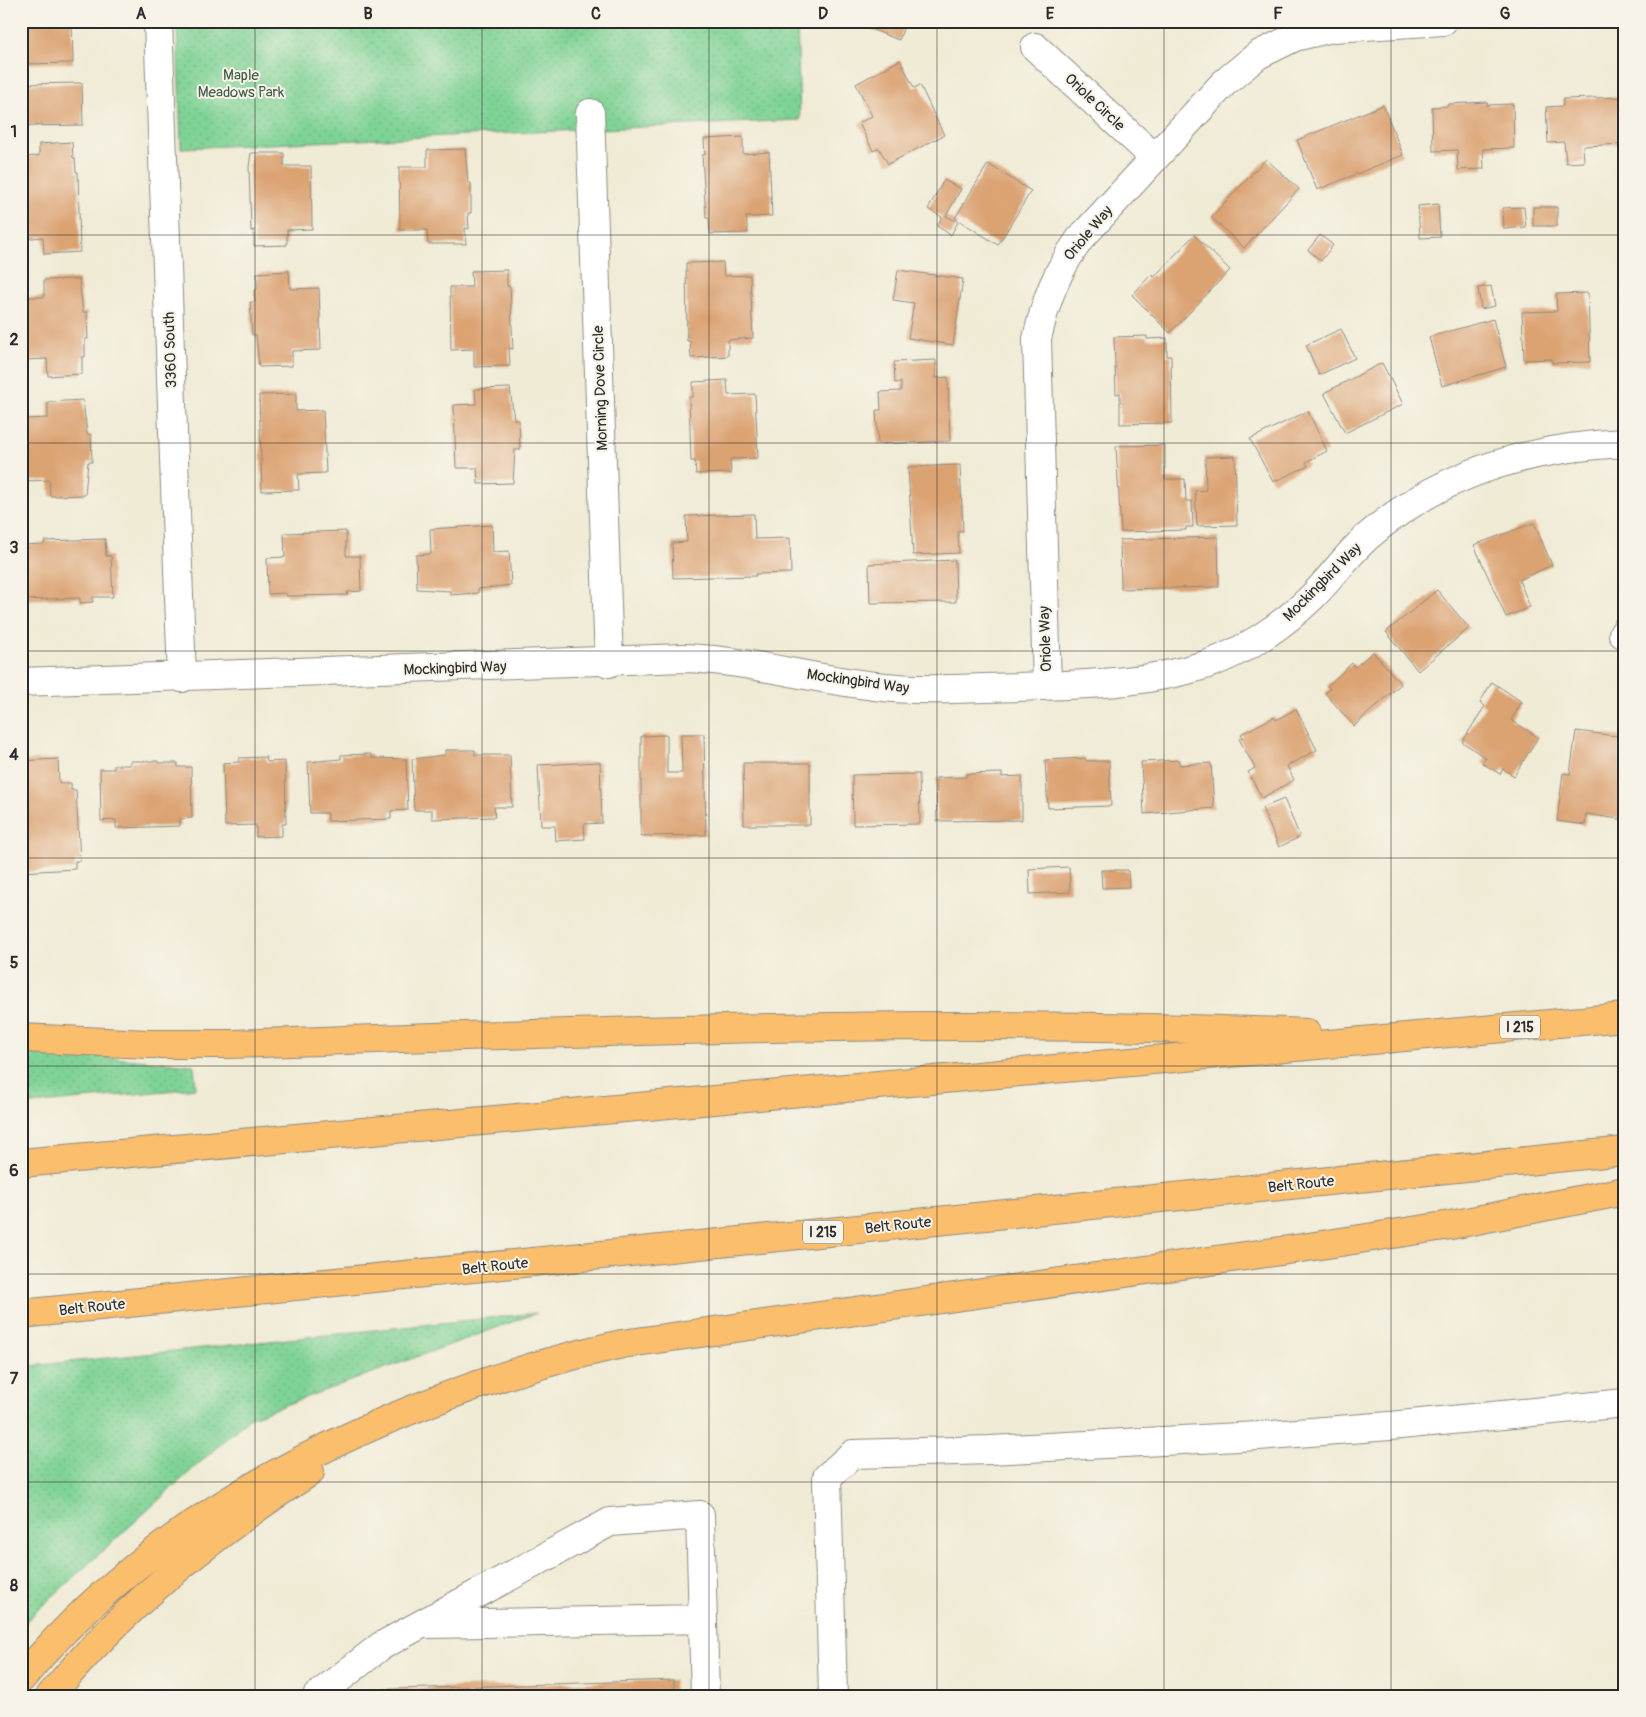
<svg xmlns="http://www.w3.org/2000/svg" width="1646" height="1717" font-family="Pangolin,sans-serif">
  <style>
    .grass { fill: url(#grass-dots); stroke: #557f60 }
    .building { fill: #dba272 }
    .lines { fill: none; stroke-linecap: round; stroke-linejoin: round }
    .minor-casing { stroke: #8e8b80; stroke-width: 30 }
    .highway-casing { stroke: #8e8b80; stroke-width: 30 }
    .minor { stroke: #fff; stroke-width: 28 }
    .highway { stroke: #fabe6d; stroke-width: 28 }
    .grid { fill: none; stroke: #2b2b2b; stroke-width: 1; stroke-opacity: 0.55 }
    .labels { text-anchor: middle; stroke-width: 4; stroke-linejoin: round; paint-order: stroke }
    .shield { fill: #f7f3e8; stroke: #686764; stroke-width: 1 }
    .shield-label { font-size: 14px; font-weight: bold; fill: #2b2b2b }
    .park-label { font-size: 15px; fill: #445d4b; stroke: #f7f3e8 }
    .street-label { font-size: 15px; fill: #2b2b2b; stroke: #f7f3e8 }
    .neatline { fill: none; stroke: #2b2b2b; stroke-width: 2 }
    .grid-label { font-size: 16px; text-anchor: middle; font-weight: bold; fill: #2b2b2b }
  </style>
  <defs>
    <pattern id="grass-dots" width="8" height="8" patternUnits="userSpaceOnUse" patternTransform="scale(1.25)"><rect width="8" height="8" fill="#7fd395"/><path d="M2 2h.1M6 6h.1" fill="none" stroke="#6eb581" stroke-width="1.8" stroke-linecap="round"/></pattern>
  </defs>
  <rect width="100%" height="100%" fill="#f7f3e8"/>
  <filter id="ink" filterUnits="userSpaceOnUse"><feTurbulence type="fractalNoise" baseFrequency=".02" numOctaves="2"/><feDisplacementMap in="SourceGraphic" scale="10" xChannelSelector="R" yChannelSelector="G"/><feConvolveMatrix kernelMatrix="1 2 1 2 8 2 1 2 1" color-interpolation-filters="sRGB"/></filter>
  <filter id="wash" filterUnits="userSpaceOnUse"><feTurbulence type="fractalNoise" baseFrequency=".0096" numOctaves="4" result="noise"/><feDisplacementMap in="SourceGraphic" scale="20" xChannelSelector="R" yChannelSelector="G"/><feGaussianBlur stdDeviation="1.12" result="paint"/><feColorMatrix in="noise" values="0 0 0 0 0 0 0 0 0 0 0 0 0 0 0 0 0 1.4 0 .05"/><feComposite in="paint" operator="in"/></filter>
  <g filter="url(#wash)">
    <rect width="100%" height="100%" fill="#f0ebd5"/>
    <path class="grass" d="M 177,21 L 797,21 L 800,120 L 181,148 Z
      M 21,1050 L 194,1065 L 196,1088 L 21,1105 Z
      M 537,1313 L 249,1418 L 31,1616 L 21,1628 L 21,1367 Z"/>
    <g id="blocks">
      <path class="building" d="M 72,21 L 73,63 L 21,64 L 21,22 Z
        M 364,21 L 381,21 L 378,27 Z
        M 856,21 L 906,21 L 899,40 L 855,23 Z
        M 900,60 L 914,88 L 920,85 L 944,135 L 888,164 L 879,148 L 873,151 L 859,123 L 872,116 L 856,84 Z
        M 82,83 L 83,125 L 21,126 L 21,84 Z
        M 1625,97 L 1625,144 L 1583,146 L 1584,162 L 1566,163 L 1564,142 L 1548,143 L 1546,107 L 1563,106 L 1563,99 Z
        M 1487,102 L 1487,105 L 1513,104 L 1514,148 L 1483,149 L 1484,169 L 1458,170 L 1457,150 L 1433,151 L 1432,107 L 1448,106 L 1448,104 Z
        M 1383,105 L 1403,155 L 1317,190 L 1297,140 Z
        M 743,137 L 743,154 L 769,152 L 772,216 L 746,217 L 748,233 L 710,234 L 709,218 L 706,218 L 702,155 L 705,155 L 704,139 Z
        M 72,142 L 73,158 L 75,158 L 76,172 L 78,172 L 80,252 L 44,254 L 43,237 L 21,239 L 21,157 L 39,156 L 39,144 Z
        M 465,149 L 468,183 L 471,183 L 471,213 L 468,213 L 469,229 L 465,228 L 466,244 L 428,244 L 427,230 L 400,230 L 399,167 L 427,167 L 427,150 Z
        M 251,153 L 284,153 L 284,166 L 311,166 L 312,229 L 287,230 L 287,245 L 254,246 L 254,230 L 251,231 L 249,167 Z
        M 1266,159 L 1299,189 L 1244,248 L 1211,217 Z
        M 988,164 L 1031,191 L 998,245 L 955,218 Z
        M 944,180 L 961,189 L 946,216 L 958,222 L 951,235 L 937,226 L 942,217 L 928,209 Z
        M 1438,204 L 1440,237 L 1420,238 L 1418,206 Z
        M 1524,207 L 1526,227 L 1504,229 L 1503,208 Z
        M 1533,207 L 1557,207 L 1557,226 L 1533,226 Z
        M 1194,235 L 1230,270 L 1170,333 L 1132,295 L 1151,275 L 1154,277 Z
        M 1320,235 L 1333,245 L 1321,261 L 1308,250 Z
        M 723,262 L 724,276 L 750,275 L 753,338 L 728,340 L 728,356 L 691,358 L 690,341 L 687,341 L 686,263 Z
        M 507,270 L 507,286 L 510,286 L 513,349 L 509,348 L 510,366 L 474,367 L 474,349 L 451,350 L 450,287 L 472,287 L 471,271 Z
        M 898,270 L 963,279 L 953,345 L 908,338 L 914,303 L 893,300 Z
        M 289,271 L 290,289 L 319,288 L 321,350 L 292,351 L 292,366 L 259,367 L 256,335 L 252,335 L 250,302 L 255,302 L 254,290 L 257,290 L 257,273 Z
        M 79,279 L 83,312 L 87,312 L 88,339 L 85,339 L 85,357 L 82,357 L 82,374 L 48,376 L 47,359 L 24,360 L 22,297 L 44,297 L 44,280 Z
        M 1491,286 L 1495,306 L 1481,309 L 1478,288 Z
        M 1588,293 L 1590,362 L 1552,363 L 1552,359 L 1524,360 L 1522,312 L 1557,311 L 1556,294 Z
        M 1625,308 L 1625,359 L 1622,359 L 1620,309 Z
        M 1493,319 L 1506,367 L 1442,386 L 1429,337 Z
        M 1341,329 L 1355,358 L 1319,375 L 1306,345 Z
        M 1147,336 L 1147,339 L 1167,338 L 1167,356 L 1171,356 L 1172,423 L 1120,424 L 1120,393 L 1116,394 L 1114,337 Z
        M 936,360 L 936,378 L 948,377 L 950,441 L 878,444 L 876,410 L 881,410 L 880,392 L 901,391 L 901,382 L 895,383 L 894,362 Z
        M 1382,363 L 1403,404 L 1345,433 L 1324,393 Z
        M 727,380 L 728,395 L 755,394 L 758,458 L 730,459 L 731,473 L 696,474 L 695,461 L 691,461 L 689,397 L 693,397 L 693,382 Z
        M 510,388 L 514,420 L 519,420 L 520,450 L 515,450 L 513,483 L 478,484 L 477,468 L 456,468 L 454,405 L 476,404 L 475,389 Z
        M 296,394 L 296,411 L 323,410 L 326,473 L 298,474 L 299,490 L 262,491 L 259,395 Z
        M 83,400 L 87,434 L 91,435 L 92,462 L 88,462 L 85,495 L 50,496 L 49,480 L 26,481 L 25,419 L 48,418 L 48,402 Z
        M 1308,411 L 1327,451 L 1306,462 L 1308,466 L 1273,482 L 1250,439 Z
        M 1165,445 L 1165,479 L 1185,479 L 1186,501 L 1192,501 L 1193,527 L 1186,527 L 1186,530 L 1121,532 L 1116,446 Z
        M 1235,456 L 1237,525 L 1197,526 L 1195,491 L 1206,490 L 1205,457 Z
        M 960,465 L 963,531 L 958,531 L 959,553 L 913,555 L 908,467 Z
        M 754,514 L 755,539 L 790,538 L 791,573 L 755,574 L 756,576 L 673,578 L 672,543 L 687,542 L 686,516 Z
        M 1534,523 L 1552,565 L 1519,580 L 1530,607 L 1506,617 L 1474,545 Z
        M 492,525 L 493,552 L 509,551 L 511,585 L 478,589 L 478,593 L 450,595 L 450,591 L 417,589 L 416,555 L 431,554 L 430,529 Z
        M 346,531 L 346,556 L 360,556 L 361,591 L 347,592 L 348,595 L 286,596 L 286,593 L 268,594 L 267,558 L 285,557 L 284,533 Z
        M 1218,537 L 1219,587 L 1121,589 L 1120,540 Z
        M 105,539 L 106,556 L 111,556 L 113,597 L 93,597 L 93,602 L 80,603 L 80,598 L 21,600 L 21,545 L 45,544 L 44,541 Z
        M 955,560 L 956,602 L 870,603 L 869,564 Z
        M 1437,590 L 1469,628 L 1418,671 L 1386,632 Z
        M 1373,652 L 1401,684 L 1354,726 L 1325,693 L 1330,689 L 1327,686 L 1352,663 L 1355,667 Z
        M 1492,682 L 1522,702 L 1511,720 L 1538,737 L 1514,776 L 1503,769 L 1500,774 L 1482,763 L 1486,758 L 1462,742 L 1485,706 L 1480,702 Z
        M 1296,709 L 1317,750 L 1287,766 L 1294,780 L 1262,798 L 1248,772 L 1255,768 L 1239,739 L 1243,737 L 1241,734 L 1274,717 L 1276,720 Z
        M 1576,731 L 1625,737 L 1625,820 L 1586,814 L 1585,825 L 1557,821 L 1563,773 L 1570,774 Z
        M 681,734 L 704,734 L 706,835 L 641,836 L 641,736 L 667,735 L 667,773 L 682,773 Z
        M 445,750 L 475,750 L 475,755 L 510,755 L 512,807 L 494,807 L 495,817 L 432,819 L 432,810 L 414,810 L 412,759 L 445,755 Z
        M 371,754 L 372,758 L 406,759 L 408,810 L 391,811 L 391,819 L 328,821 L 328,813 L 310,813 L 308,762 L 341,759 L 341,755 Z
        M 266,757 L 267,762 L 285,761 L 286,824 L 282,824 L 282,836 L 256,837 L 256,825 L 225,826 L 223,763 L 239,762 L 239,758 Z
        M 1085,758 L 1086,761 L 1109,761 L 1111,806 L 1048,808 L 1045,760 Z
        M 58,759 L 59,783 L 71,783 L 71,790 L 76,790 L 80,861 L 75,861 L 75,869 L 21,872 L 21,761 Z
        M 1179,760 L 1179,765 L 1211,763 L 1214,808 L 1144,814 L 1141,762 Z
        M 130,761 L 158,761 L 158,763 L 178,763 L 178,767 L 191,767 L 192,818 L 180,819 L 180,826 L 116,828 L 116,820 L 101,821 L 100,769 L 114,769 L 114,765 L 130,765 Z
        M 600,762 L 602,823 L 584,824 L 585,839 L 556,841 L 555,826 L 541,826 L 538,765 Z
        M 743,763 L 810,763 L 810,825 L 744,825 Z
        M 1002,773 L 1002,777 L 1022,776 L 1022,820 L 937,821 L 936,778 L 966,777 L 966,774 Z
        M 919,774 L 920,824 L 853,825 L 852,775 Z
        M 1284,799 L 1300,837 L 1279,847 L 1262,808 Z
        M 1069,867 L 1070,892 L 1030,894 L 1029,869 Z
        M 1101,870 L 1128,870 L 1129,887 L 1102,888 Z
        M 674,1680 L 675,1696 L 367,1696 L 367,1690 Z"/>
    </g>
  </g>
  <g filter="url(#ink)">
    <use href="#blocks" fill-opacity="0" stroke="#8e8b80" stroke-width="1"/>
    <g class="lines">
      <g class="minor-casing">
        <path id="minor" d="M 158,21 L 182,678
          M 1035,47 L 1155,158
          M 590,113 L 609,663
          M 1623,634 L 1625,631
          M 21,682 L 684,658 C 749,660 811,679 875,686 C 923,692 970,688 1018,687 C 1083,684 1141,685 1205,665 C 1244,652 1282,626 1312,597 C 1331,578 1347,555 1367,537 C 1440,473 1529,447 1625,443
          M 1047,685 L 1037,339 C 1046,299 1056,272 1080,239 L 1224,83 L 1258,55 L 1295,37 L 1333,28 L 1443,21
          M 427,1624 L 703,1619
          M 317,1696 L 381,1646 L 610,1522 L 700,1515 L 705,1696
          M 833,1696 L 827,1477 L 853,1454 L 990,1450 L 1258,1436 L 1390,1426 L 1625,1403"/>
      </g>
      <g class="highway-casing">
        <path id="highway" d="M 21,1038 L 148,1044 L 229,1044 C 589,1032 946,1017 1306,1033
          M 21,1163 L 1625,1017
          M 21,1314 L 1625,1151
          M 21,1679 C 129,1548 277,1461 434,1401 C 496,1377 557,1358 622,1344 L 1295,1249 L 1451,1225 L 1625,1191
          M 50,1696 C 123,1607 213,1534 310,1472"/>
      </g>
      <use href="#minor" class="minor"/>
      <use href="#highway" class="highway"/>
    </g>
  </g>
  <path class="grid" d="M 255,21 L 255,1696M 482,21 L 482,1696M 709,21 L 709,1696M 937,21 L 937,1696M 1164,21 L 1164,1696M 1391,21 L 1391,1696M 21,235 L 1625,235M 21,443 L 1625,443M 21,651 L 1625,651M 21,858 L 1625,858M 21,1066 L 1625,1066M 21,1274 L 1625,1274M 21,1482 L 1625,1482"/>
  <g class="labels">
    <g class="shield">
      <rect x="1500" y="1015.5" width="40" height="23" rx="4"/>
      <rect x="803" y="1220.5" width="40" height="23" rx="4"/>
    </g>
    <g class="shield-label">
      <text x="1520" y="1032">I 215</text>
      <text x="823" y="1237">I 215</text>
    </g>
    <g class="park-label">
      <text x="241" y="80">Maple<tspan x="241" dy="17">Meadows Park</tspan></text>
    </g>
    <g class="street-label">
      <text transform="translate(1095 102) rotate(43)" y="5">Oriole Circle</text>
      <text transform="translate(1088 233) rotate(-50)" y="5">Oriole Way</text>
      <text transform="translate(170 350) rotate(-92)" y="5">3360 South</text>
      <text transform="translate(600 388) rotate(-92)" y="5">Morning Dove Circle</text>
      <text transform="translate(1322 582) rotate(-45)" y="5">Mockingbird Way</text>
      <text transform="translate(1045 639) rotate(-92)" y="5">Oriole Way</text>
      <text transform="translate(455 668) rotate(-2)" y="5">Mockingbird Way</text>
      <text transform="translate(858 681) rotate(8)" y="5">Mockingbird Way</text>
      <text transform="translate(1301 1184) rotate(-6)" y="5">Belt Route</text>
      <text transform="translate(898 1225) rotate(-6)" y="5">Belt Route</text>
      <text transform="translate(495 1266) rotate(-6)" y="5">Belt Route</text>
      <text transform="translate(92 1307) rotate(-6)" y="5">Belt Route</text>
    </g>
  </g>
  <rect width="1646" height="1717" fill="none" stroke="#f7f3e8" stroke-width="55"/>
  <rect x="28" y="28" width="1590" height="1662" class="neatline"/>
  <g class="grid-label">
    <text x="141" y="19">A</text>
    <text x="368" y="19">B</text>
    <text x="596" y="19">C</text>
    <text x="823" y="19">D</text>
    <text x="1050" y="19">E</text>
    <text x="1278" y="19">F</text>
    <text x="1505" y="19">G</text>
    <text x="14" y="137">1</text>
    <text x="14" y="345">2</text>
    <text x="14" y="553">3</text>
    <text x="14" y="760">4</text>
    <text x="14" y="968">5</text>
    <text x="14" y="1176">6</text>
    <text x="14" y="1384">7</text>
    <text x="14" y="1591">8</text>
  </g>
</svg>
